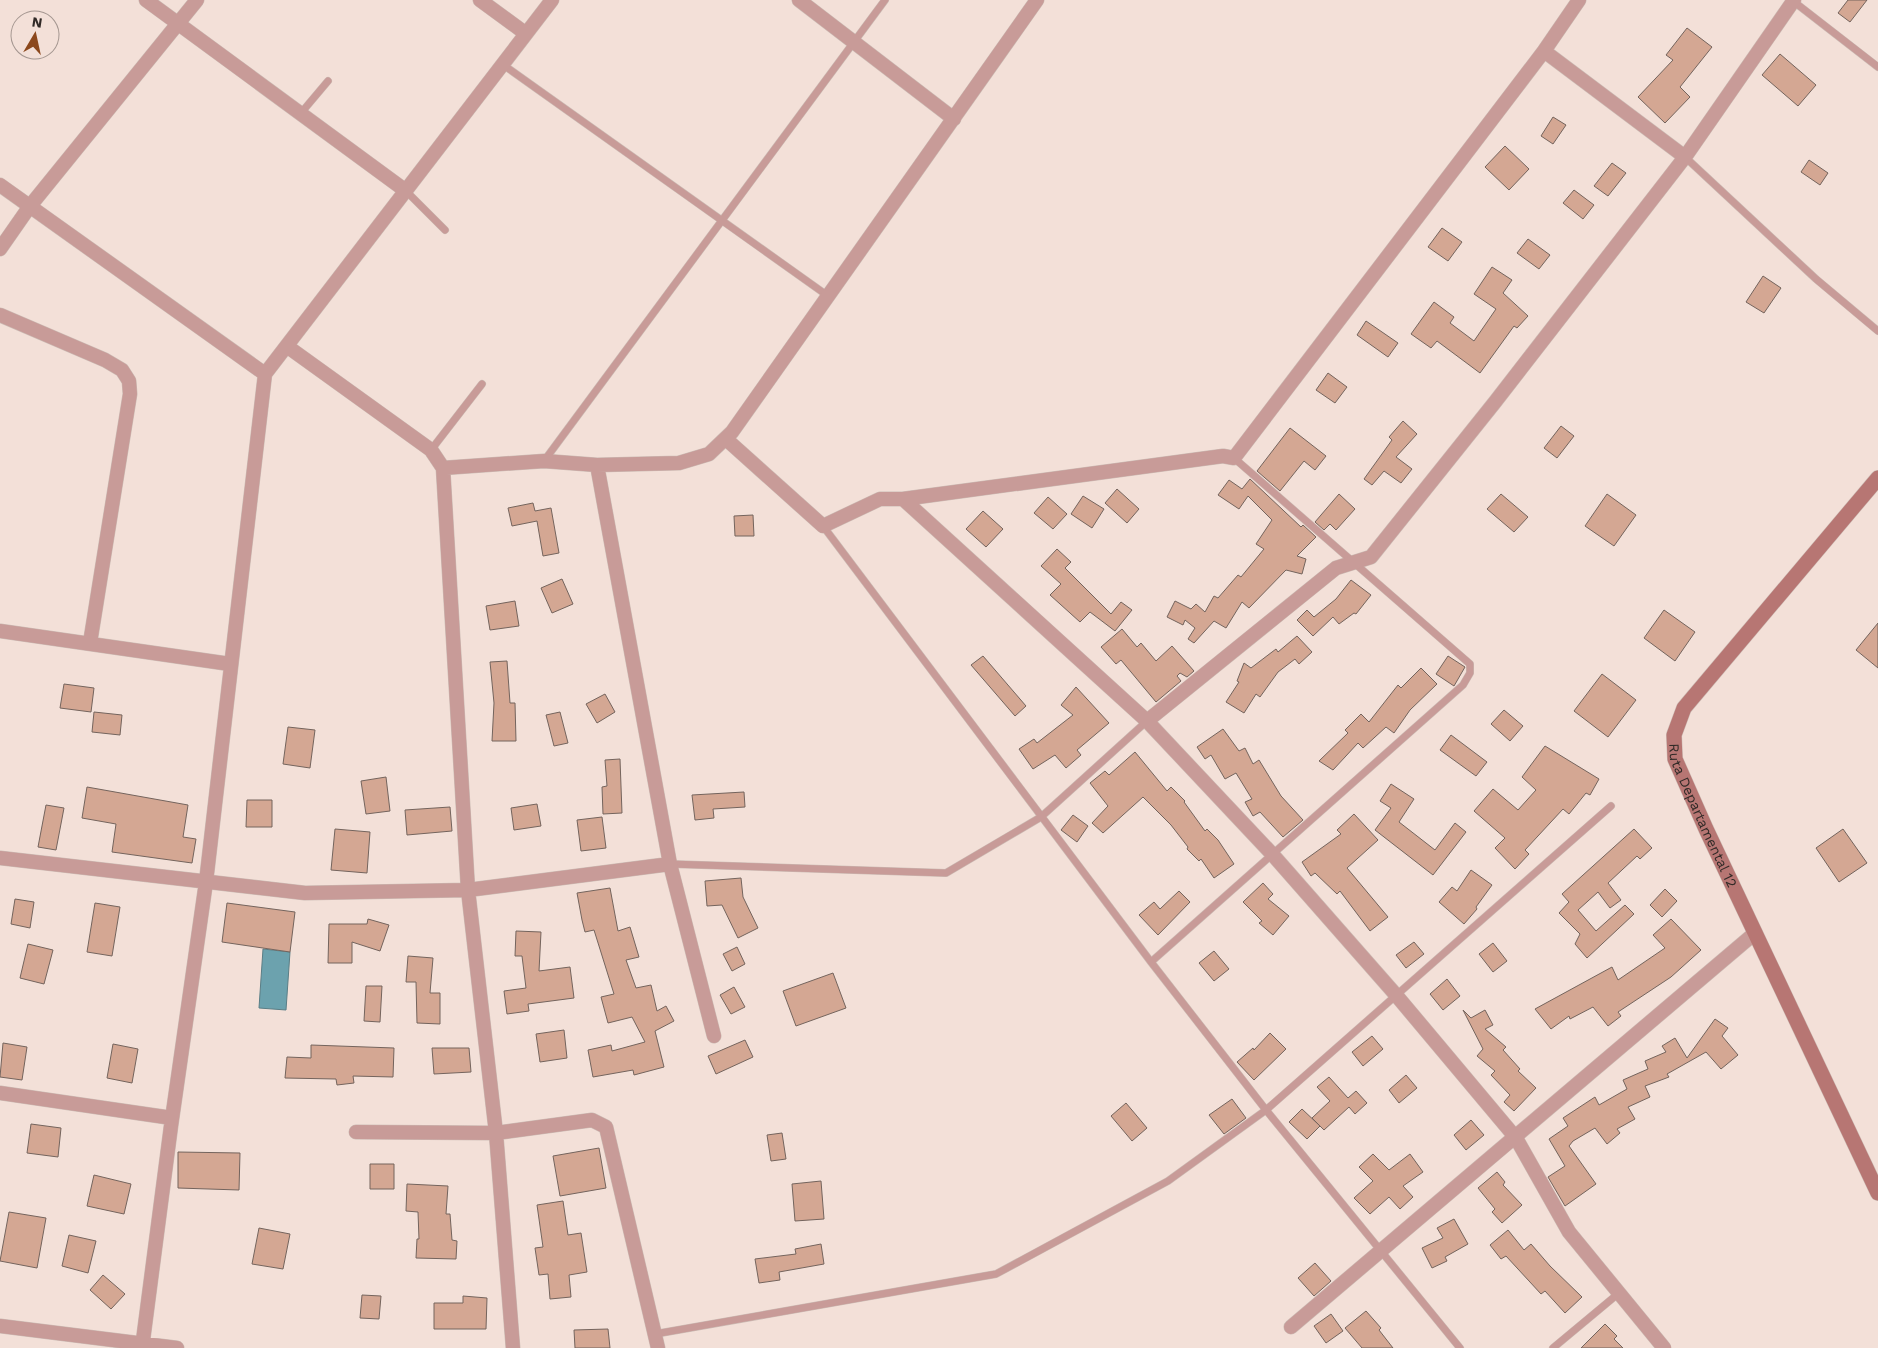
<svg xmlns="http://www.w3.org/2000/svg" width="1878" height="1348" font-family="'Work Sans',sans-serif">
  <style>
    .water { fill: #6ca2ae; stroke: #5a7e86 }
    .building { fill: #d4a793; stroke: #74645d }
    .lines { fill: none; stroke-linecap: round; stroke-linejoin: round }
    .lane-casing { stroke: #ccbcb5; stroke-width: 8 }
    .street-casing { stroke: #ccbcb5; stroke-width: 15 }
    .secondary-casing { stroke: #ccbcb5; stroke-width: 16 }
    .lane { stroke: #c89b98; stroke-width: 7 }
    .street { stroke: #c89b98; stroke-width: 14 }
    .secondary { stroke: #b77673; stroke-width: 15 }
    .labels { text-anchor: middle; stroke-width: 5; stroke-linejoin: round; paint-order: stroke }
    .street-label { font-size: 14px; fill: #312a27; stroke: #f3e0d8 }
  </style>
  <rect width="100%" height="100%" fill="#f3e0d8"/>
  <path class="water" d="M 263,949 L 290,952 L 286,1010 L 259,1008 Z"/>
  <path class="building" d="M 1848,0 L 1867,0 L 1850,22 L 1838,13 Z
    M 1687,28 L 1712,47 L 1680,87 L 1690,97 L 1665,123 L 1638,97 L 1673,60 L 1666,55 Z
    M 1780,54 L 1816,85 L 1798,106 L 1762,75 Z
    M 1553,117 L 1566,125 L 1553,144 L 1541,136 Z
    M 1505,146 L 1529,169 L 1509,190 L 1485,167 Z
    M 1809,160 L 1828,173 L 1820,185 L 1801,172 Z
    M 1612,163 L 1626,173 L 1608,196 L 1594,186 Z
    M 1574,190 L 1594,205 L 1583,219 L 1563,203 Z
    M 1442,228 L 1462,242 L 1448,261 L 1428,247 Z
    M 1528,239 L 1550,255 L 1539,269 L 1517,253 Z
    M 1492,267 L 1512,280 L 1503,293 L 1528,316 L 1517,328 L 1514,326 L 1480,373 L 1437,341 L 1431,348 L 1411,334 L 1434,302 L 1454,317 L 1450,323 L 1474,341 L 1496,309 L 1474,294 Z
    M 1763,276 L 1781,288 L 1764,313 L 1746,302 Z
    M 1366,321 L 1398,343 L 1388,357 L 1357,335 Z
    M 1328,373 L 1347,387 L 1335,403 L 1316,390 Z
    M 1403,421 L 1417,434 L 1396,457 L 1412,469 L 1401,483 L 1384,471 L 1372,485 L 1364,479 L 1392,440 L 1389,437 Z
    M 1561,426 L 1574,436 L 1557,458 L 1544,448 Z
    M 1290,428 L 1326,456 L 1315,470 L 1304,461 L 1280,491 L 1257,471 Z
    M 1250,479 L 1301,527 L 1303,525 L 1316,537 L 1297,556 L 1306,559 L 1302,574 L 1286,570 L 1249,608 L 1242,602 L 1226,628 L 1214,621 L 1194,643 L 1188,639 L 1195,628 L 1185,620 L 1183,625 L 1167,617 L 1175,601 L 1191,609 L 1196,604 L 1205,612 L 1214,596 L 1218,598 L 1238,575 L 1241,577 L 1264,549 L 1256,544 L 1272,520 L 1248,496 L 1239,509 L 1218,495 L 1229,480 L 1242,489 Z
    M 1117,489 L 1139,509 L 1127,523 L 1105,503 Z
    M 1339,494 L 1355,509 L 1336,530 L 1330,524 L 1324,530 L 1315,522 Z
    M 1501,494 L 1528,517 L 1514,532 L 1487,509 Z
    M 1607,494 L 1636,515 L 1614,546 L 1585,526 Z
    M 1083,496 L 1104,509 L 1092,528 L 1071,514 Z
    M 1048,497 L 1067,514 L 1053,529 L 1034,513 Z
    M 533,503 L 535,511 L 551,508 L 559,553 L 543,556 L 537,521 L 512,526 L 508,508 Z
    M 983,511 L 1003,529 L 986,547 L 966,529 Z
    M 753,515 L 754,536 L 735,536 L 734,516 Z
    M 1057,549 L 1071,562 L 1065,568 L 1111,614 L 1121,602 L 1132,610 L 1115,631 L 1090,612 L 1080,622 L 1050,595 L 1061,584 L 1041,566 Z
    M 562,579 L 573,604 L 552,613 L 541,588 Z
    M 1351,580 L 1371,595 L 1356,614 L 1354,613 L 1339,624 L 1333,617 L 1313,636 L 1297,620 L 1307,610 L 1314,617 L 1336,599 Z
    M 515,601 L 519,626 L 490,630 L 486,606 Z
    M 1664,610 L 1695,632 L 1675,661 L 1644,638 Z
    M 1878,623 L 1878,668 L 1856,650 Z
    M 1122,629 L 1137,647 L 1141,643 L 1156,661 L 1172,646 L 1194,671 L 1187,677 L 1180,673 L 1177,676 L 1181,681 L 1156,702 L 1121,660 L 1116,664 L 1101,647 Z
    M 1297,636 L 1312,652 L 1299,664 L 1295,659 L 1278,672 L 1260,697 L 1256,694 L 1244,713 L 1226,702 L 1239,682 L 1237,681 L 1244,663 L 1251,668 L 1276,649 L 1278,652 Z
    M 983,656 L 1026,706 L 1015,716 L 971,665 Z
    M 1448,656 L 1465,667 L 1454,686 L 1436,674 Z
    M 507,661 L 510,703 L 515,703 L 516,741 L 492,741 L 494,703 L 490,662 Z
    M 1421,668 L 1437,684 L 1410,710 L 1394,733 L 1386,727 L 1363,748 L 1358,743 L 1333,770 L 1319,761 L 1348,733 L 1345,730 L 1361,714 L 1369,722 L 1398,685 L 1401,688 Z
    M 1602,674 L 1636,700 L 1608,737 L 1574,711 Z
    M 64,684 L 94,688 L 91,712 L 60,708 Z
    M 1076,687 L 1109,723 L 1077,750 L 1081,755 L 1066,768 L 1055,755 L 1033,769 L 1019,749 L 1034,739 L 1037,743 L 1073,715 L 1061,705 Z
    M 605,694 L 615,712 L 597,723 L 586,704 Z
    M 1504,710 L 1523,726 L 1510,741 L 1491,724 Z
    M 94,712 L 122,715 L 120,735 L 92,732 Z
    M 560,712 L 568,743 L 554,746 L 546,715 Z
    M 288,727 L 315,730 L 310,768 L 283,764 Z
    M 1223,729 L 1239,751 L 1245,748 L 1253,764 L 1259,760 L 1281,796 L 1303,820 L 1283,837 L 1260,812 L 1253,816 L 1245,802 L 1252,799 L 1236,773 L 1225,779 L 1211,755 L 1205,759 L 1197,747 Z
    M 1451,735 L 1487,762 L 1476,776 L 1440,750 Z
    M 1545,746 L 1599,779 L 1590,795 L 1586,793 L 1569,814 L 1563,809 L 1525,850 L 1529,854 L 1515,869 L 1495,848 L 1505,838 L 1474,811 L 1493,789 L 1518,810 L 1536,790 L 1522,777 Z
    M 1135,752 L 1167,791 L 1171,787 L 1185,801 L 1184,802 L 1205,831 L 1207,829 L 1218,840 L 1234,864 L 1214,878 L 1201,859 L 1199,861 L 1187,849 L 1188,847 L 1171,825 L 1143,797 L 1103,833 L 1092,823 L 1108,806 L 1090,783 L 1105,771 L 1109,775 Z
    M 620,759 L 622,813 L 603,814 L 602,787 L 607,786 L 605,760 Z
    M 386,777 L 390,811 L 366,814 L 361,781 Z
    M 1391,784 L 1414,799 L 1399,822 L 1435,850 L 1455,823 L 1466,832 L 1433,875 L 1375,830 L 1391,808 L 1380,801 Z
    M 87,787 L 188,805 L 183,837 L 196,839 L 192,863 L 112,852 L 116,824 L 82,818 Z
    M 744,792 L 745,807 L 713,809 L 714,818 L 695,820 L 692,795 Z
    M 247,800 L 272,800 L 272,827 L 246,827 Z
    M 537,804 L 541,826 L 514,830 L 511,808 Z
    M 46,805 L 64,808 L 56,850 L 38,847 Z
    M 450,807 L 452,831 L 407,835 L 405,810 Z
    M 1354,814 L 1378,840 L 1347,868 L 1388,917 L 1370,931 L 1340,891 L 1337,894 L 1315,873 L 1311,876 L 1302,862 L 1341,834 L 1337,830 Z
    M 1073,815 L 1088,826 L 1077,842 L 1061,830 Z
    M 602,817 L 606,848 L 581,851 L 577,820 Z
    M 335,829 L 370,832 L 367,873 L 331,870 Z
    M 1634,829 L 1652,848 L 1640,859 L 1637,856 L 1608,883 L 1621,900 L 1610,908 L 1598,892 L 1578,910 L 1596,931 L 1625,905 L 1634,914 L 1587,958 L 1575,944 L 1580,934 L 1559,913 L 1569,902 L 1562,894 Z
    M 1843,829 L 1867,863 L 1839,882 L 1816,848 Z
    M 1471,870 L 1492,885 L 1476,907 L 1477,909 L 1464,924 L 1439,902 L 1452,887 L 1457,891 Z
    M 741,878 L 743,897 L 758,928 L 738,938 L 722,905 L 707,906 L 705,881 Z
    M 1263,883 L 1273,894 L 1268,899 L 1289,916 L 1273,935 L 1259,923 L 1262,921 L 1243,902 Z
    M 610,888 L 618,931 L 630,927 L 639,957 L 626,960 L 636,988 L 651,985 L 657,1011 L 666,1006 L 674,1021 L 655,1031 L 664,1067 L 634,1075 L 633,1070 L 593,1077 L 588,1050 L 611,1045 L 612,1051 L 645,1042 L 632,1017 L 608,1023 L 601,997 L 614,994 L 594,930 L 585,932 L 582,920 L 577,893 Z
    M 1665,889 L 1677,901 L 1662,917 L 1650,905 Z
    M 1179,891 L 1190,902 L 1158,935 L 1139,915 L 1154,902 L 1160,909 Z
    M 15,899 L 34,902 L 30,928 L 11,924 Z
    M 95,903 L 120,907 L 112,956 L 87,952 Z
    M 227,903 L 295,912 L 290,952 L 222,942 Z
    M 368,919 L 389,925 L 380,951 L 352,942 L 352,963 L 328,963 L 329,924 L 367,924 Z
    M 1671,919 L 1701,950 L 1671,977 L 1618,1012 L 1621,1016 L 1608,1026 L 1593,1007 L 1570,1019 L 1569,1016 L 1551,1029 L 1535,1009 L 1612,967 L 1618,980 L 1665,948 L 1653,935 Z
    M 516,931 L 541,932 L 539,971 L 570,967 L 574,998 L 528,1004 L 529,1011 L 507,1014 L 504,991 L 526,988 L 522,956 L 515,956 Z
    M 1414,942 L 1424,954 L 1406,968 L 1396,955 Z
    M 1493,943 L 1507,961 L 1493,972 L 1479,954 Z
    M 28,944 L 53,950 L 44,984 L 20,978 Z
    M 737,947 L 745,964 L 732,971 L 723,954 Z
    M 1214,951 L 1229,969 L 1214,981 L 1199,963 Z
    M 408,956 L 433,958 L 430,993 L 440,993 L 440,1024 L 417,1023 L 416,982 L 406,982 Z
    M 833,973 L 846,1008 L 796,1026 L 783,991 Z
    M 1447,979 L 1460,996 L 1443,1010 L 1430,994 Z
    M 366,986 L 382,986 L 380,1022 L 364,1021 Z
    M 734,987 L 745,1007 L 731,1014 L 720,995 Z
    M 1463,1010 L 1471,1018 L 1485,1010 L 1493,1025 L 1485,1029 L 1506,1047 L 1503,1050 L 1520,1069 L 1518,1071 L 1536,1088 L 1514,1111 L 1504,1102 L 1510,1095 L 1491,1075 L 1495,1071 L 1477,1056 L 1483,1049 Z
    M 1715,1019 L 1728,1028 L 1722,1036 L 1738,1055 L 1721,1069 L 1706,1052 L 1667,1074 L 1669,1077 L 1645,1086 L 1650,1097 L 1628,1107 L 1635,1119 L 1617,1129 L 1620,1133 L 1607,1144 L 1595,1128 L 1573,1141 L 1569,1146 L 1596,1184 L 1565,1206 L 1548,1177 L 1565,1166 L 1549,1139 L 1568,1126 L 1563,1118 L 1595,1097 L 1599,1105 L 1627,1089 L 1623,1080 L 1648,1069 L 1645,1061 L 1666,1052 L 1662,1046 L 1675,1038 L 1687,1058 Z
    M 564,1030 L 567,1058 L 540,1062 L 536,1034 Z
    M 1270,1033 L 1286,1049 L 1254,1080 L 1237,1062 L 1253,1048 L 1254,1050 Z
    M 1372,1036 L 1383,1049 L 1363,1066 L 1352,1052 Z
    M 745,1040 L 753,1057 L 716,1074 L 708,1056 Z
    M 3,1043 L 27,1047 L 22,1080 L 0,1077 Z
    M 113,1044 L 138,1049 L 132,1083 L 107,1078 Z
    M 311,1045 L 394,1048 L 393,1077 L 353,1076 L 354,1083 L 337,1085 L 336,1079 L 285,1078 L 287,1057 L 311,1058 Z
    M 432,1048 L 469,1048 L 471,1072 L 434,1074 Z
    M 1406,1075 L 1417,1088 L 1399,1103 L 1389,1090 Z
    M 1329,1077 L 1348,1098 L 1356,1091 L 1367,1103 L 1355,1114 L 1349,1107 L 1324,1130 L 1312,1118 L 1330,1101 L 1317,1087 Z
    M 1232,1099 L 1246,1118 L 1224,1134 L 1209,1115 Z
    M 1126,1103 L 1147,1128 L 1132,1141 L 1111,1116 Z
    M 1302,1109 L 1320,1126 L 1307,1139 L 1289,1122 Z
    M 1471,1120 L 1484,1135 L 1466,1150 L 1454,1135 Z
    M 31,1124 L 61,1128 L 58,1157 L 27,1153 Z
    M 782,1133 L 786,1159 L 771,1161 L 767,1135 Z
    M 599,1148 L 606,1188 L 560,1196 L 553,1156 Z
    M 178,1152 L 240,1153 L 239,1190 L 178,1188 Z
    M 1373,1154 L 1389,1170 L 1410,1154 L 1423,1172 L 1403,1186 L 1413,1197 L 1400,1209 L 1389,1197 L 1370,1214 L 1354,1198 L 1373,1181 L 1359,1167 Z
    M 370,1164 L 394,1164 L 394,1189 L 370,1189 Z
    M 1497,1172 L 1505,1182 L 1503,1185 L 1522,1205 L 1502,1223 L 1492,1212 L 1495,1209 L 1478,1188 Z
    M 94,1175 L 131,1184 L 124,1214 L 87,1206 Z
    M 821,1181 L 824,1219 L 795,1221 L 792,1184 Z
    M 407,1184 L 448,1186 L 446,1214 L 450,1214 L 452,1240 L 457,1241 L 456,1259 L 416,1258 L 417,1239 L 419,1239 L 418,1212 L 406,1211 Z
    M 563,1201 L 568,1235 L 581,1233 L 587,1272 L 569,1275 L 571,1297 L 550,1299 L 548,1274 L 539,1275 L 535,1248 L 543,1247 L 537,1205 Z
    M 9,1212 L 46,1218 L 37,1268 L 0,1261 Z
    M 1454,1219 L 1468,1244 L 1445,1257 L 1447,1261 L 1432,1268 L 1422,1248 L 1443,1238 L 1437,1228 Z
    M 259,1228 L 290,1234 L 283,1269 L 252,1264 Z
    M 1508,1230 L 1524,1250 L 1531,1244 L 1550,1266 L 1582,1297 L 1565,1313 L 1545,1291 L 1541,1294 L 1506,1256 L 1501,1259 L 1490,1245 Z
    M 69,1235 L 96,1241 L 88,1273 L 62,1266 Z
    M 821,1244 L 824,1264 L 779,1272 L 780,1280 L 759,1283 L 755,1259 L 796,1254 L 795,1249 Z
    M 1315,1263 L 1331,1281 L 1314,1296 L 1298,1278 Z
    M 103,1275 L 125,1294 L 111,1309 L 90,1290 Z
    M 362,1295 L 381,1296 L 379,1319 L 360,1318 Z
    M 463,1296 L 487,1298 L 486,1329 L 434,1329 L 434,1303 L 463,1303 Z
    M 1366,1311 L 1381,1328 L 1379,1330 L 1393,1348 L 1362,1348 L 1345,1328 Z
    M 1331,1314 L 1343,1331 L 1326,1343 L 1314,1326 Z
    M 1605,1324 L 1617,1336 L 1614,1339 L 1623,1348 L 1581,1348 Z
    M 608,1329 L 610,1348 L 575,1348 L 574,1330 Z"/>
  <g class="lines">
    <g class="lane-casing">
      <path id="lane" d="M 1793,1 L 1878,67
        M 502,64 L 828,296
        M 301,113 L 328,81
        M 1685,157 L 1816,279 L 1878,331
        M 406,191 L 445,230
        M 431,450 L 482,384
        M 544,461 L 885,0
        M 823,526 L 1151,962 L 1266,1110 L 1460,1348
        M 670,864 L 946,873 L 1041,817 L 1147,721
        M 1151,962 L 1463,685 L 1470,673 L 1470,664 L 1234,458
        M 655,1334 L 996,1274 L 1168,1181 L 1266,1110 L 1611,806
        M 1553,1348 L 1619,1293"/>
    </g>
    <g class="street-casing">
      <path id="street" d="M 146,0 L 406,191
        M 480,0 L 525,33
        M 799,0 L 954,119
        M 1544,51 L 1685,157
        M 0,185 L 265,374
        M 0,249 L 30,206 L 197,0
        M 0,315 L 105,360 L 122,370 L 129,381 L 130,394 L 90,643
        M 288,347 L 431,450 L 443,468 L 468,890 L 496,1133 L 513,1348
        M 726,439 L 823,526 L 880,499 L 903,499 L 1223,456 L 1234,458 L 1544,51 L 1579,0
        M 597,465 L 670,864 L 714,1036
        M 443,468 L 544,461 L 597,465 L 679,463 L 709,454 L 732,432 L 1037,0
        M 903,499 L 1147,721 L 1273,855 L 1396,995 L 1516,1138 L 1569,1232 L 1664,1348
        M 0,631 L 230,664
        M 1147,721 L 1336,568 L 1371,557 L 1495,402 L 1685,157 L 1794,0
        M 0,858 L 305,893 L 468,890 L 670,864
        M 0,1093 L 172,1118
        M 356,1132 L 496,1133 L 592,1120 L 606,1127 L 658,1348
        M 0,1326 L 177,1348
        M 1291,1327 L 1755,933
        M 142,1348 L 171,1126 L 206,882 L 265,374 L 552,0"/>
    </g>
    <g class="secondary-casing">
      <g id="secondary">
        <path id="s1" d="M 1878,478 L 1684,708 L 1674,735 L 1675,759 L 1706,829 L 1878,1193"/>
      </g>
    </g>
    <use href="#lane" class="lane"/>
    <use href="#street" class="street"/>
    <use href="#secondary" class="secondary"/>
  </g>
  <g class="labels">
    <g class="street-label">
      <text dy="5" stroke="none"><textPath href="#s1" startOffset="416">Ruta Departamental 12</textPath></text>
    </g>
  </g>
  <g transform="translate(35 35) rotate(9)"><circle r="24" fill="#f3e0d8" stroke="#a59791"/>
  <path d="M0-4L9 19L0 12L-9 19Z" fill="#8c481c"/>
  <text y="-8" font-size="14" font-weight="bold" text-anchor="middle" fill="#312a27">N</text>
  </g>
</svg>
